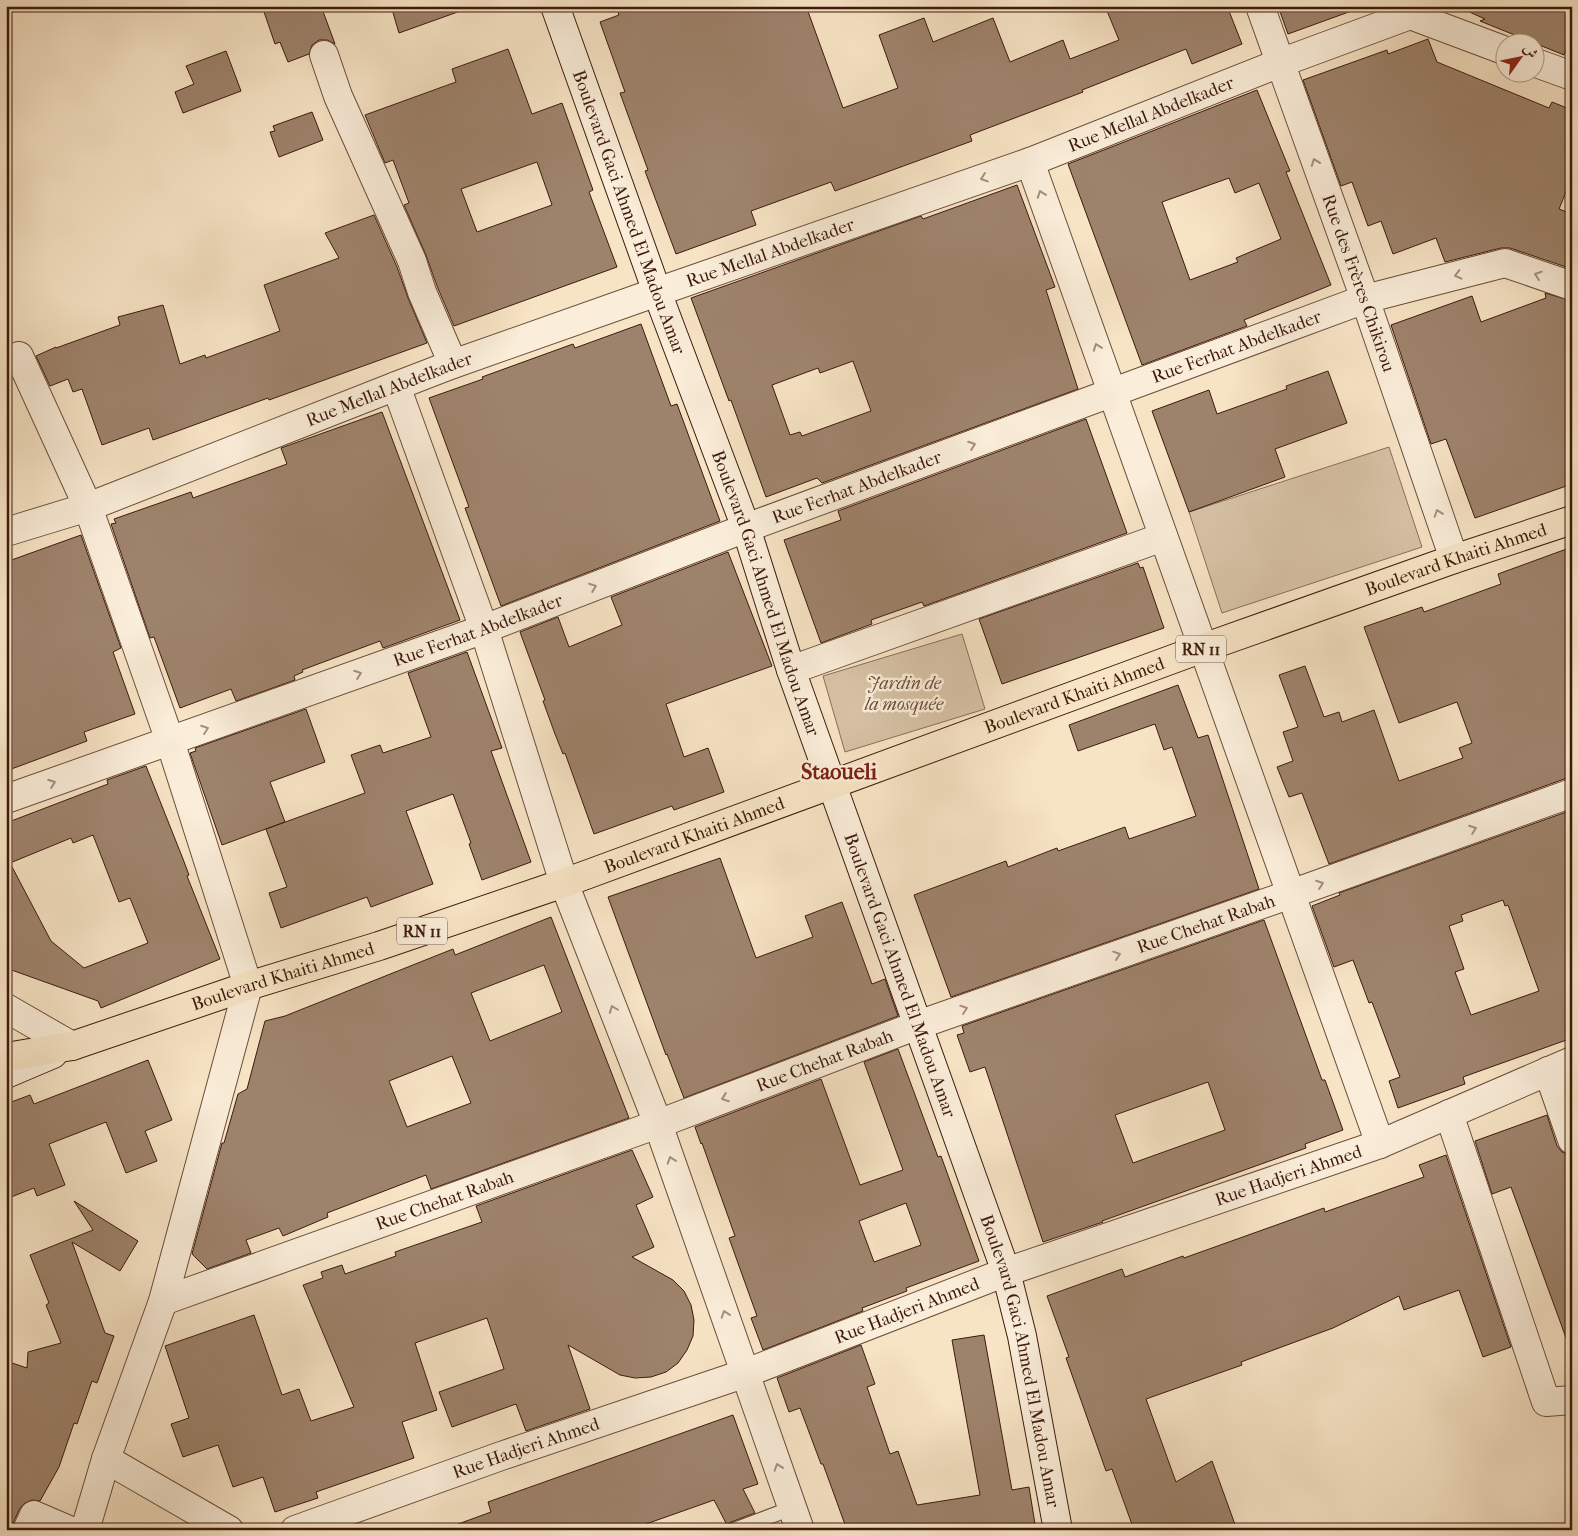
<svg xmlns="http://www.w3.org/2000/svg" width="1578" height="1536" font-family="'IM FELL French Canon',Amiri,serif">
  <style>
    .green { fill: #d7c2a6; stroke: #8a6e59 }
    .building { fill: #9e836c; stroke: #3d1a0c; fill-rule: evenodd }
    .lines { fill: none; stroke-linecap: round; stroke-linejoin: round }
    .lane-casing { stroke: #6c4c3a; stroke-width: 16 }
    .street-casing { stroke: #6c4c3a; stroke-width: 30 }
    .secondary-casing { stroke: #3d1a0c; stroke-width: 30 }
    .highway-casing { stroke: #3d1a0c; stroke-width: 30 }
    .lane { stroke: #faedd9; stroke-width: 14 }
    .street { stroke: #faedd9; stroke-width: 28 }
    .secondary { stroke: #faedd9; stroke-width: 28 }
    .highway { stroke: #f7e4c5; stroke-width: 28 }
    .oneway { stroke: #a58e7d }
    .labels { text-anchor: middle; stroke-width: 5; stroke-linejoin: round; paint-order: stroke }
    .shield { fill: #faedd9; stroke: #76594a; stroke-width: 1 }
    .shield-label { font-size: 16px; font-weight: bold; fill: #3d1a0c }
    .street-label { font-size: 18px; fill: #3d1a0c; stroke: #faedd9 }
    .park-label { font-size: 18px; font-style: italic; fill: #6b4c3a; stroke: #faedd9 }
    .district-label { font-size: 22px; font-weight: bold; fill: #7a1f14; stroke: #faedd9 }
  </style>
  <rect width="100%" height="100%" fill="#f7e4c5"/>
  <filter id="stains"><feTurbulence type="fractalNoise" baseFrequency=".004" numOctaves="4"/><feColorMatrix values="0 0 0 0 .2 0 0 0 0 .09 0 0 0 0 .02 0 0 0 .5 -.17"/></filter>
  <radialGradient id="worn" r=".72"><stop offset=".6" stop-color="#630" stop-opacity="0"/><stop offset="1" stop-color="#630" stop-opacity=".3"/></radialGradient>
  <path class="green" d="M 1389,447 L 1422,547 L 1222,613 L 1189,512 Z
    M 962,634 L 985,709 L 845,752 L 823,676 Z"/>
  <path class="building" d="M 262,6 L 321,6 L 335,44 L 327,40 L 319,40 L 312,45 L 309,54 L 288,62 L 280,42 L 275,44 Z
    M 391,6 L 466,6 L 466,9 L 399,33 Z
    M 616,6 L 806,6 L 843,108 L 898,88 L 879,35 L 924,18 L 933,42 L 993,18 L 1010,62 L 1063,40 L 1070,59 L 1119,40 L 1105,6 L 1227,6 L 1242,44 L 1192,64 L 1186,49 L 1082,90 L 1083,92 L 970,135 L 972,141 L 835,191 L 831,182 L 751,211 L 756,225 L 676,254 L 645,171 L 648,170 L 620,93 L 625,92 L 600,22 L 619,15 Z
    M 1278,6 L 1356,6 L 1357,9 L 1288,34 Z
    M 1456,6 L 1572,6 L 1572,36 L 1564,55 L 1480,21 L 1485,19 Z
    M 1428,39 L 1437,62 L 1549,108 L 1552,102 L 1572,110 L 1572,177 L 1559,209 L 1572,214 L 1572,269 L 1510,248 L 1501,248 L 1445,262 L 1436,238 L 1393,254 L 1381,221 L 1368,226 L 1352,182 L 1341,186 L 1303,80 L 1387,50 L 1388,54 Z
    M 508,49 L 532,114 L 562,103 L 593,190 L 589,192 L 617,267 L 454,326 L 437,286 L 426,255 L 404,205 L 409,203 L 393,160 L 385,163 L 365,115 L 456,82 L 452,69 ZM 537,162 L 552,205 L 477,232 L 461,189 Z
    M 226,51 L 241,91 L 183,113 L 175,92 L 194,84 L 186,66 Z
    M 1257,90 L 1290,171 L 1286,172 L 1331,285 L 1244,320 L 1247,326 L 1142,365 L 1068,164 ZM 1229,178 L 1235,193 L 1259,183 L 1281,239 L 1236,258 L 1238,262 L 1190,280 L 1162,202 Z
    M 312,112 L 323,140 L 279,157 L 270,132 L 275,131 L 273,126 Z
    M 1017,185 L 1055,287 L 1046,290 L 1078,389 L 822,483 L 817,478 L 766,497 L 731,400 L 729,401 L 691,298 L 921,216 L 923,219 ZM 853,361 L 871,411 L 802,436 L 800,432 L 790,435 L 772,385 L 818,368 L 820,373 Z
    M 374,215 L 397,267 L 408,298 L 427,343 L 269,400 L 268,398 L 153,440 L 149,428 L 102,445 L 82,389 L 73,392 L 68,379 L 50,386 L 36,356 L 56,347 L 56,348 L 120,325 L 118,317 L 163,305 L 180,364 L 205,355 L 206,358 L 280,331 L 264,285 L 339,258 L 325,233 Z
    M 1545,293 L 1572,301 L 1572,484 L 1475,518 L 1446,439 L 1431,444 L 1391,325 L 1472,296 L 1481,322 L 1546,298 Z
    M 641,324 L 671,406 L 677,404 L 720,521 L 501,606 L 465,508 L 469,507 L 429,398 L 483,379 L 482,377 L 573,344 L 575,348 Z
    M 1328,371 L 1347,423 L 1275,449 L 1285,477 L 1189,512 L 1152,411 L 1209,390 L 1217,414 L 1287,389 L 1286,386 Z
    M 382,412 L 460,620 L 397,643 L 383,648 L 380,641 L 302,670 L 303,672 L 294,676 L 295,680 L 236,701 L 231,689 L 180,708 L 154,637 L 150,638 L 111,524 L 116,523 L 114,519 L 191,492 L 193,498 L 287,464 L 281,448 Z
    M 1086,419 L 1127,533 L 924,606 L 922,602 L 871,620 L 872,624 L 821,643 L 784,540 L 841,520 L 838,511 Z
    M 81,535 L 121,648 L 113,652 L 135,714 L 84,732 L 87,741 L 6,771 L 6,562 Z
    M 1572,547 L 1572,778 L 1567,778 L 1329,864 L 1302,793 L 1289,797 L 1277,767 L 1293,761 L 1283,732 L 1298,727 L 1279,675 L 1305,666 L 1324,717 L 1339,712 L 1342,722 L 1374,710 L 1399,781 L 1463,758 L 1459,748 L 1472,743 L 1457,702 L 1399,723 L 1364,627 L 1422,607 L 1424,612 L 1501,584 L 1498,574 Z
    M 728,552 L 772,666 L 666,704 L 684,757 L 708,748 L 724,792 L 674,810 L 672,806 L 594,834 L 565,753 L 563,754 L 555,734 L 543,701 L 545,700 L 520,632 L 558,617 L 569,647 L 622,625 L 611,597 Z
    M 1138,563 L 1140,568 L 1143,567 L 1164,628 L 1002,684 L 979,619 Z
    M 467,652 L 502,748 L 491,751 L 531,862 L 482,880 L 469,844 L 471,843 L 453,794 L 406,811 L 433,884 L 371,907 L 367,897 L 281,928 L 269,893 L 287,887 L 266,829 L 365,793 L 351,755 L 380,745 L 383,753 L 431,737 L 408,673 Z
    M 1178,685 L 1198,738 L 1208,735 L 1259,889 L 951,997 L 914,895 L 1006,861 L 1008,867 L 1057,848 L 1058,851 L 1125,827 L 1129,839 L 1196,816 L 1172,747 L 1164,750 L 1155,724 L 1078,751 L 1069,725 Z
    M 306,709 L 325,762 L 270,782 L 285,822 L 222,845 L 190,753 L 196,751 L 195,748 Z
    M 146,766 L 183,859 L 189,875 L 187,876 L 220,959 L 101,1008 L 98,1001 L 6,968 L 6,823 L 108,784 L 107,780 ZM 93,835 L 119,902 L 130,898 L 148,943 L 84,968 L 51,941 L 10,863 L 71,838 L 73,843 Z
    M 1572,810 L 1572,1038 L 1463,1077 L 1465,1084 L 1398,1108 L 1389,1081 L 1400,1077 L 1372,1002 L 1369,1003 L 1353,960 L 1334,967 L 1312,906 L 1340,895 L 1339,893 ZM 1503,900 L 1505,906 L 1508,905 L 1539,991 L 1471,1015 L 1455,972 L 1464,969 L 1449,926 L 1463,921 L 1461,915 Z
    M 720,858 L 756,958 L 813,937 L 805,916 L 842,902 L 872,984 L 885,979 L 898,1016 L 684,1098 L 667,1054 L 666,1055 L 608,897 Z
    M 551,917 L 629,1118 L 431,1189 L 426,1175 L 327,1213 L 328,1217 L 283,1236 L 279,1228 L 246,1240 L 251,1253 L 207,1269 L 192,1254 L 222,1143 L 224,1143 L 238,1094 L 247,1089 L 265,1021 L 285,1016 L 453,949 L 455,955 ZM 544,965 L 562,1012 L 490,1041 L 471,993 ZM 452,1056 L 471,1103 L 407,1127 L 389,1081 Z
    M 1264,920 L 1322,1080 L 1325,1080 L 1343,1130 L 1305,1144 L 1306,1148 L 1102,1221 L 1103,1222 L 1043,1242 L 985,1067 L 970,1072 L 957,1035 L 964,1033 L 962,1026 ZM 1208,1082 L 1225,1130 L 1133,1163 L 1115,1115 Z
    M 898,1049 L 938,1157 L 941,1156 L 979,1261 L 906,1288 L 907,1291 L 862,1308 L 863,1311 L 763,1350 L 751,1318 L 757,1316 L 729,1238 L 735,1236 L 702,1143 L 701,1144 L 695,1127 L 821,1079 L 860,1185 L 903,1170 L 864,1062 ZM 906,1203 L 921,1245 L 874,1262 L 859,1221 Z
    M 148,1060 L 172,1120 L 145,1131 L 157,1161 L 126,1173 L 106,1122 L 49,1144 L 65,1185 L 37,1196 L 34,1188 L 6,1199 L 6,1104 L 30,1095 L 34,1104 Z
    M 1547,1115 L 1557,1146 L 1562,1152 L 1572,1155 L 1572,1346 L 1569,1346 L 1511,1187 L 1492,1194 L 1475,1141 Z
    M 632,1150 L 653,1197 L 636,1205 L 654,1247 L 632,1257 L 673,1280 L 684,1291 L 691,1305 L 694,1320 L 693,1336 L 687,1350 L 678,1363 L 666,1372 L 651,1377 L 635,1378 L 620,1375 L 568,1345 L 590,1409 L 526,1431 L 516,1404 L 452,1427 L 439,1392 L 504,1369 L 487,1318 L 415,1343 L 437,1410 L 402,1422 L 414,1458 L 316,1492 L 318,1498 L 275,1512 L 263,1477 L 233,1487 L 218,1445 L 183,1457 L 171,1424 L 189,1418 L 165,1346 L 254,1315 L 282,1395 L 299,1389 L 311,1421 L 354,1407 L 303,1285 L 323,1278 L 321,1272 L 342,1265 L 345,1274 L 396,1256 L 395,1252 L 482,1222 L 476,1206 Z
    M 1446,1155 L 1511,1347 L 1483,1357 L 1459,1290 L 1404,1310 L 1399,1296 L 1333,1328 L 1241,1362 L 1242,1365 L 1146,1399 L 1176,1482 L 1212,1461 L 1237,1530 L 1134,1530 L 1112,1469 L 1106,1471 L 1066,1358 L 1069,1357 L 1047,1296 L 1122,1269 L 1125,1277 L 1183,1256 L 1184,1258 L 1324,1208 L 1325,1212 L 1424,1177 L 1419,1165 Z
    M 74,1201 L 138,1241 L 120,1271 L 72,1242 L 105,1333 L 114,1336 L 97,1383 L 92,1381 L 77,1424 L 74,1423 L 59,1467 L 40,1501 L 32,1500 L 25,1503 L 20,1508 L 13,1523 L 12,1530 L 6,1530 L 6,1361 L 27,1368 L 28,1352 L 61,1343 L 46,1305 L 49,1303 L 30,1255 L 93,1230 Z
    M 984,1335 L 1012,1490 L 1029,1487 L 1036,1530 L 847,1530 L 823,1464 L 821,1464 L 800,1408 L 789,1412 L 777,1378 L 861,1345 L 875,1384 L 867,1387 L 890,1454 L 898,1451 L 917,1505 L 980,1495 L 952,1340 Z
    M 733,1415 L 758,1484 L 743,1489 L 755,1513 L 731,1522 L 727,1525 L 714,1500 L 629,1530 L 451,1530 L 450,1527 L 491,1512 L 488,1502 Z"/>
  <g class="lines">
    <g class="lane-casing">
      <path id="lane" d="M 734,1530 L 792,1508"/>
    </g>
    <g class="street-casing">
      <g id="street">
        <path id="s1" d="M 1260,6 L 1365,299 L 1454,559"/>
        <path d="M 324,55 L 338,96 L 412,261 L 422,292 L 453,364"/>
        <path d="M 1536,63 L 1572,76"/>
        <path d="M 1030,162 C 1148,488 1263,816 1380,1144"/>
        <path d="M 19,356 L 88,507 L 170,741 L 248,986 L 163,1301 L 106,1459 L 85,1530"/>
        <path d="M 396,386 L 484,629 L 564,883 L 658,1124 L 800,1530"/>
        <path id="s2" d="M 6,532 L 88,507 L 396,386 L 453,364 L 657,292 L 1030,162 L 1280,63 L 1410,15 L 1506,51"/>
        <path d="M 791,670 L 1163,537"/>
        <path id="s3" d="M 6,799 L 484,629 L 746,528 L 1365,299 L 1505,263 L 1572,286"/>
        <path d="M 6,1008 L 72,1046"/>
        <path d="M 1548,1071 L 1572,1140"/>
        <path d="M 1449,1114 L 1546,1402 L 1572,1400"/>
        <path id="s4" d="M 163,1301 L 658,1124 L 918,1025 L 1291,894 L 1572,793"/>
        <path d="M 106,1459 L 229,1530"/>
        <path d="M 27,1530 L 34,1515 L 69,1530"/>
        <path id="s5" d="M 295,1530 L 501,1456 L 746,1373 L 1006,1272 L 1380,1144 L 1572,1061"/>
      </g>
    </g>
    <g class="secondary-casing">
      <g id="secondary">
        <path id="s6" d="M 555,6 L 657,292 L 746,528 L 791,670 L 1006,1272 L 1022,1336 L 1058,1530"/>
        <path d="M 6,1074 L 53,1054"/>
      </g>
    </g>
    <g class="highway-casing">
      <g id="highway">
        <path id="s7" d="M 6,1057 L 72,1046 L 248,986 L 379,946 L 564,883 L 1203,648 L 1454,559 L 1572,520"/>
      </g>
    </g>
    <use href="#lane" class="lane"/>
    <use href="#street" class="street"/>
    <use href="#secondary" class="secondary"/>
    <use href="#highway" class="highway"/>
  </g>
  <defs><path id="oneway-chevron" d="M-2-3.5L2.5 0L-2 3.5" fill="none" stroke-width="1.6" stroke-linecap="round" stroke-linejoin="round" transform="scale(1.25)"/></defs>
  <g class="oneway">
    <use href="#oneway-chevron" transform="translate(1315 162) rotate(-110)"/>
    <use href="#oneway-chevron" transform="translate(984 178) rotate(161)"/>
    <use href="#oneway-chevron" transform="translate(1041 194) rotate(-110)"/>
    <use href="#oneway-chevron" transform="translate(1458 275) rotate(166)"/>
    <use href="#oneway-chevron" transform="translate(1538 275) rotate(-161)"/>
    <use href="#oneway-chevron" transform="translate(1097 347) rotate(-110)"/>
    <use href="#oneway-chevron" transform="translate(972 445) rotate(-20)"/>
    <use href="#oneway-chevron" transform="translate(1438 513) rotate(-109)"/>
    <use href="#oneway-chevron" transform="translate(593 587) rotate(-21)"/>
    <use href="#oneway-chevron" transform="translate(358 674) rotate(-20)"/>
    <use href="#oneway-chevron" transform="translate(205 729) rotate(-20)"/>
    <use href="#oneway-chevron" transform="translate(52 783) rotate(-20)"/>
    <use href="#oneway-chevron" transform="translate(1473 829) rotate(-20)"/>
    <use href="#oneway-chevron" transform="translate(1320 884) rotate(-20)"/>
    <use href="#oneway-chevron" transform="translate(1117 955) rotate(-19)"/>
    <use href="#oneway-chevron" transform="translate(613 1009) rotate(-111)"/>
    <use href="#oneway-chevron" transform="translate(964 1009) rotate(-19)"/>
    <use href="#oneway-chevron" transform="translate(725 1098) rotate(159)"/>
    <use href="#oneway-chevron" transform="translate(671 1160) rotate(-109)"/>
    <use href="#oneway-chevron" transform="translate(725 1314) rotate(-109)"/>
    <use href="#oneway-chevron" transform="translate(778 1467) rotate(-109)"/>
  </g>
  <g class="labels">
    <g class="shield">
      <rect x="1176" y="635.5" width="50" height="27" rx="4"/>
      <rect x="397" y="917.5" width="50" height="27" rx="4"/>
    </g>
    <g class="shield-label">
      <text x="1201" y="655">RN 11</text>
      <text x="422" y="937">RN 11</text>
    </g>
    <g class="street-label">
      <text dy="6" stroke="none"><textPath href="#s2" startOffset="1219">Rue Mellal Abdelkader</textPath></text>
      <text dy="6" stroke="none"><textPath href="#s6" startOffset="219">Boulevard Gaci Ahmed El Madou Amar</textPath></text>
      <text dy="6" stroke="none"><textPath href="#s2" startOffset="814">Rue Mellal Abdelkader</textPath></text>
      <text dy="6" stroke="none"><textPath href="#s1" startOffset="294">Rue des Frères Chikirou</textPath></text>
      <text dy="6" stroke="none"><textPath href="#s3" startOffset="1311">Rue Ferhat Abdelkader</textPath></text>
      <text dy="6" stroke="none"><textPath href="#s2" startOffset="409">Rue Mellal Abdelkader</textPath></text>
      <text dy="6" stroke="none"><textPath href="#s3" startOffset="906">Rue Ferhat Abdelkader</textPath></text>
      <text dy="6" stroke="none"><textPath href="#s7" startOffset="1534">Boulevard Khaiti Ahmed</textPath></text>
      <text dy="6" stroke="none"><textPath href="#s6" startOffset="624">Boulevard Gaci Ahmed El Madou Amar</textPath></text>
      <text dy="6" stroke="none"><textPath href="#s3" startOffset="501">Rue Ferhat Abdelkader</textPath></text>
      <text dy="6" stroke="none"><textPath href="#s7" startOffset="1129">Boulevard Khaiti Ahmed</textPath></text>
      <text dy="6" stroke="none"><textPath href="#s7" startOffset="724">Boulevard Khaiti Ahmed</textPath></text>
      <text dy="6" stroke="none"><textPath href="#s4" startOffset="1109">Rue Chehat Rabah</textPath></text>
      <text dy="6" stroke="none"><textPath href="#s6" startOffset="1029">Boulevard Gaci Ahmed El Madou Amar</textPath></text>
      <text dy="6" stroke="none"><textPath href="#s7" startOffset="289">Boulevard Khaiti Ahmed</textPath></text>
      <text dy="6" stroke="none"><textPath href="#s4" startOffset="704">Rue Chehat Rabah</textPath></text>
      <text dy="6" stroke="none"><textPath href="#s5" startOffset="1055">Rue Hadjeri Ahmed</textPath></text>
      <text dy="6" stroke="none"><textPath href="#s4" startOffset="299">Rue Chehat Rabah</textPath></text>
      <text dy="6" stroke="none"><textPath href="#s5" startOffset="650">Rue Hadjeri Ahmed</textPath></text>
      <text dy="6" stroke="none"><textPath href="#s6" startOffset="1434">Boulevard Gaci Ahmed El Madou Amar</textPath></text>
      <text dy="6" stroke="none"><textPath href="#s5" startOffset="245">Rue Hadjeri Ahmed</textPath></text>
    </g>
    <g class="park-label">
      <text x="904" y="689">Jardin de<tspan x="904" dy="21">la mosquée</tspan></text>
    </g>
    <g class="district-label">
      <text x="839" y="779">Staoueli</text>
    </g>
  </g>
  <rect width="1578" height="1536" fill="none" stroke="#f7e4c5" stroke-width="25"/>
  <rect x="8" y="8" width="1563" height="1521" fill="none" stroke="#3d1a0c" stroke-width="2.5"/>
  <rect x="12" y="12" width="1553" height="1511" fill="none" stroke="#3d1a0c"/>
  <g transform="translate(1520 58) rotate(57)"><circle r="24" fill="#faedd9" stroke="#ae9987"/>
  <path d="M0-4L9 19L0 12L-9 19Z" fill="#8f2418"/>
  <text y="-8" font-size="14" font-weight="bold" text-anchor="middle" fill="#3d1a0c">ش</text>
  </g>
  <rect width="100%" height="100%" filter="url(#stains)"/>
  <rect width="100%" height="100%" fill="url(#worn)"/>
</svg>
